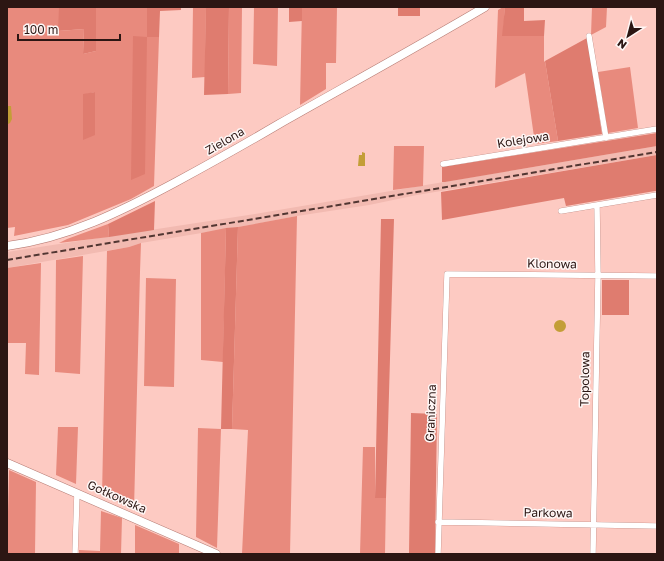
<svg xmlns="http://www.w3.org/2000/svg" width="664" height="561" font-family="'Golos Text',sans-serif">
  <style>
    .built { fill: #f2bab1 }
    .green { fill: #e88a7d; fill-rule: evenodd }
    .forest { fill: #df7c6f }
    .water { fill: #c39e37 }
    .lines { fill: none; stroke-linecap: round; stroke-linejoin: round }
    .street-casing { stroke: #b67c74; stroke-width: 6 }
    .secondary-casing { stroke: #b67c74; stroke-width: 9 }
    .street { stroke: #fff; stroke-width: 5.5 }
    .secondary { stroke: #fff; stroke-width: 8 }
    .rail { stroke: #513632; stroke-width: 2; stroke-dasharray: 6 3; stroke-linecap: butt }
    .labels { text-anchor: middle; stroke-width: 3; stroke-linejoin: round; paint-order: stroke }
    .street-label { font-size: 12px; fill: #2c1613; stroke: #fef7f6 }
  </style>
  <rect width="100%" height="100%" fill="#fdcac2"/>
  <path class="built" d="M 657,146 L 657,155 L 417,195 L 369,205 L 297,216 L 250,225 L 141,243 L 129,247 L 7,268 L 7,252 L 255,214 Z"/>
  <path class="green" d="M 7,7 L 59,7 L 59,31 L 84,29 L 83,54 L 96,51 L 96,7 L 147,7 L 147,37 L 159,37 L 154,186 L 131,199 L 68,225 L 14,236 L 15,227 L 7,228 ZM 95,92 L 83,139 L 83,95 Z
    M 193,7 L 206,7 L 205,77 L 192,78 Z
    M 229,7 L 242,7 L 241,93 L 228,94 Z
    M 254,7 L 278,7 L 277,66 L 253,64 Z
    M 302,7 L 337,7 L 336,63 L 326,63 L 326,89 L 300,105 Z
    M 503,7 L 505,7 L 503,36 L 544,36 L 544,62 L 545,61 L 558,141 L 535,144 L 525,73 L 495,88 L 498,10 Z
    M 592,7 L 607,7 L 606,27 L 591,35 Z
    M 630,67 L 638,128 L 608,133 L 598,72 Z
    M 394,146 L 424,146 L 423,186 L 393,190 Z
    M 297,216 L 290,554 L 242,554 L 248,430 L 232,429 L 238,227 Z
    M 108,224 L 109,237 L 59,243 L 67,239 Z
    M 226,228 L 223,362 L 201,360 L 201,233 Z
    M 141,243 L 140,272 L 134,509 L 102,496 L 107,251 L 129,247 Z
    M 83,256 L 80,374 L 55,372 L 56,260 Z
    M 41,263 L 39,375 L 25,374 L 26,343 L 7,343 L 7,268 Z
    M 146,278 L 176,279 L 174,387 L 144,386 Z
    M 58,427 L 78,427 L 76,484 L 56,475 Z
    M 198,428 L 221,429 L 217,548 L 196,537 Z
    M 363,447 L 375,447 L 375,498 L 386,498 L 385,554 L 360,554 Z
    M 9,470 L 36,482 L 35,554 L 7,554 Z
    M 101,511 L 122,518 L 121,554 L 79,554 L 79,550 L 100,551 Z
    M 135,525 L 179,544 L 179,554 L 135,554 Z"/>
  <path class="forest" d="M 59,7 L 96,7 L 96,51 L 83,54 L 84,29 L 58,31 Z
    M 147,7 L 181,7 L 181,10 L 160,11 L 159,37 L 147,37 L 145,174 L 131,180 L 133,36 L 147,37 Z
    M 206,7 L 229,7 L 228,94 L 204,95 Z
    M 289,7 L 302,7 L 302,21 L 289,22 Z
    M 398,7 L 420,7 L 420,16 L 398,16 Z
    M 505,7 L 524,7 L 524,21 L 545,20 L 544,36 L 502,36 Z
    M 587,38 L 602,134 L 558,141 L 545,61 Z
    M 95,92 L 95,135 L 83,140 L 83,94 Z
    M 657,133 L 657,146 L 445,182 L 442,182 L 442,167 Z
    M 657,155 L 657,191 L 655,191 L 566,206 L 564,198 L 442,220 L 441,192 Z
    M 155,201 L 154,230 L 109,237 L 108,224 Z
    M 381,219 L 394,219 L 386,498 L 375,498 Z
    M 238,227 L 232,429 L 221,429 L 226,228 Z
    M 602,280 L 629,280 L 629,315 L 602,315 Z
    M 411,413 L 437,414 L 435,554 L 409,554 Z"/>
  <path class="water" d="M 7,106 L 11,106 L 12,119 L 10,123 L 8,124 Z
    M 362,152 L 365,153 L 365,166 L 358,166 L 359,155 L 362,155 Z
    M554 326a6 6 0 1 1 12 0a6 6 0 1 1-12 0Z"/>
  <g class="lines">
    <g class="street-casing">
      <path id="street" d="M 589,36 L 606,138
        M 443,164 L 657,129
        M 561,211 L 657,195
        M 438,522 L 657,526
        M 75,554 L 77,493
        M 438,554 L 447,274 L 657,276
        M 593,554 L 598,275 L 597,205"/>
    </g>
    <g class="secondary-casing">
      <path id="secondary" d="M 7,246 C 68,238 122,211 176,182 C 211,163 245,144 279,124 C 348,85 417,47 485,7
        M 7,463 L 216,554"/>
    </g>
    <use href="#street" class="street"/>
    <use href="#secondary" class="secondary"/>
    <path class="rail" d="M 7,260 L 657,152"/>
  </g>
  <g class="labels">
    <g class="street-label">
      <text transform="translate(523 140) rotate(-9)" y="4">Kolejowa</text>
      <text transform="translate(225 141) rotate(-30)" y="4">Zielona</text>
      <text transform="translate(552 264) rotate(1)" y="4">Klonowa</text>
      <text transform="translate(585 379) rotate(-89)" y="4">Topolowa</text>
      <text transform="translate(431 413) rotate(-88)" y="4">Graniczna</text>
      <text transform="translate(117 497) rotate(24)" y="4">Gołkowska</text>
      <text transform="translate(548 513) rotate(1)" y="4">Parkowa</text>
    </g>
  </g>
  <rect width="664" height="561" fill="none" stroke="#2c1613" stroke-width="16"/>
  <g transform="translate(628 36) rotate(216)" stroke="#fef7f6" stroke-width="3" paint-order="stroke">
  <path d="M0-3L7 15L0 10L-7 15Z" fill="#2c1613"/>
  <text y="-6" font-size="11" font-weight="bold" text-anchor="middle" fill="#2c1613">N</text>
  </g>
  <path d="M18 34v6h102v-6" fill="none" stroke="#2c1613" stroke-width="2"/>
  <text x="24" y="34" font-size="12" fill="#2c1613" stroke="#fef7f6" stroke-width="3" paint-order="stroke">100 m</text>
</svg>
